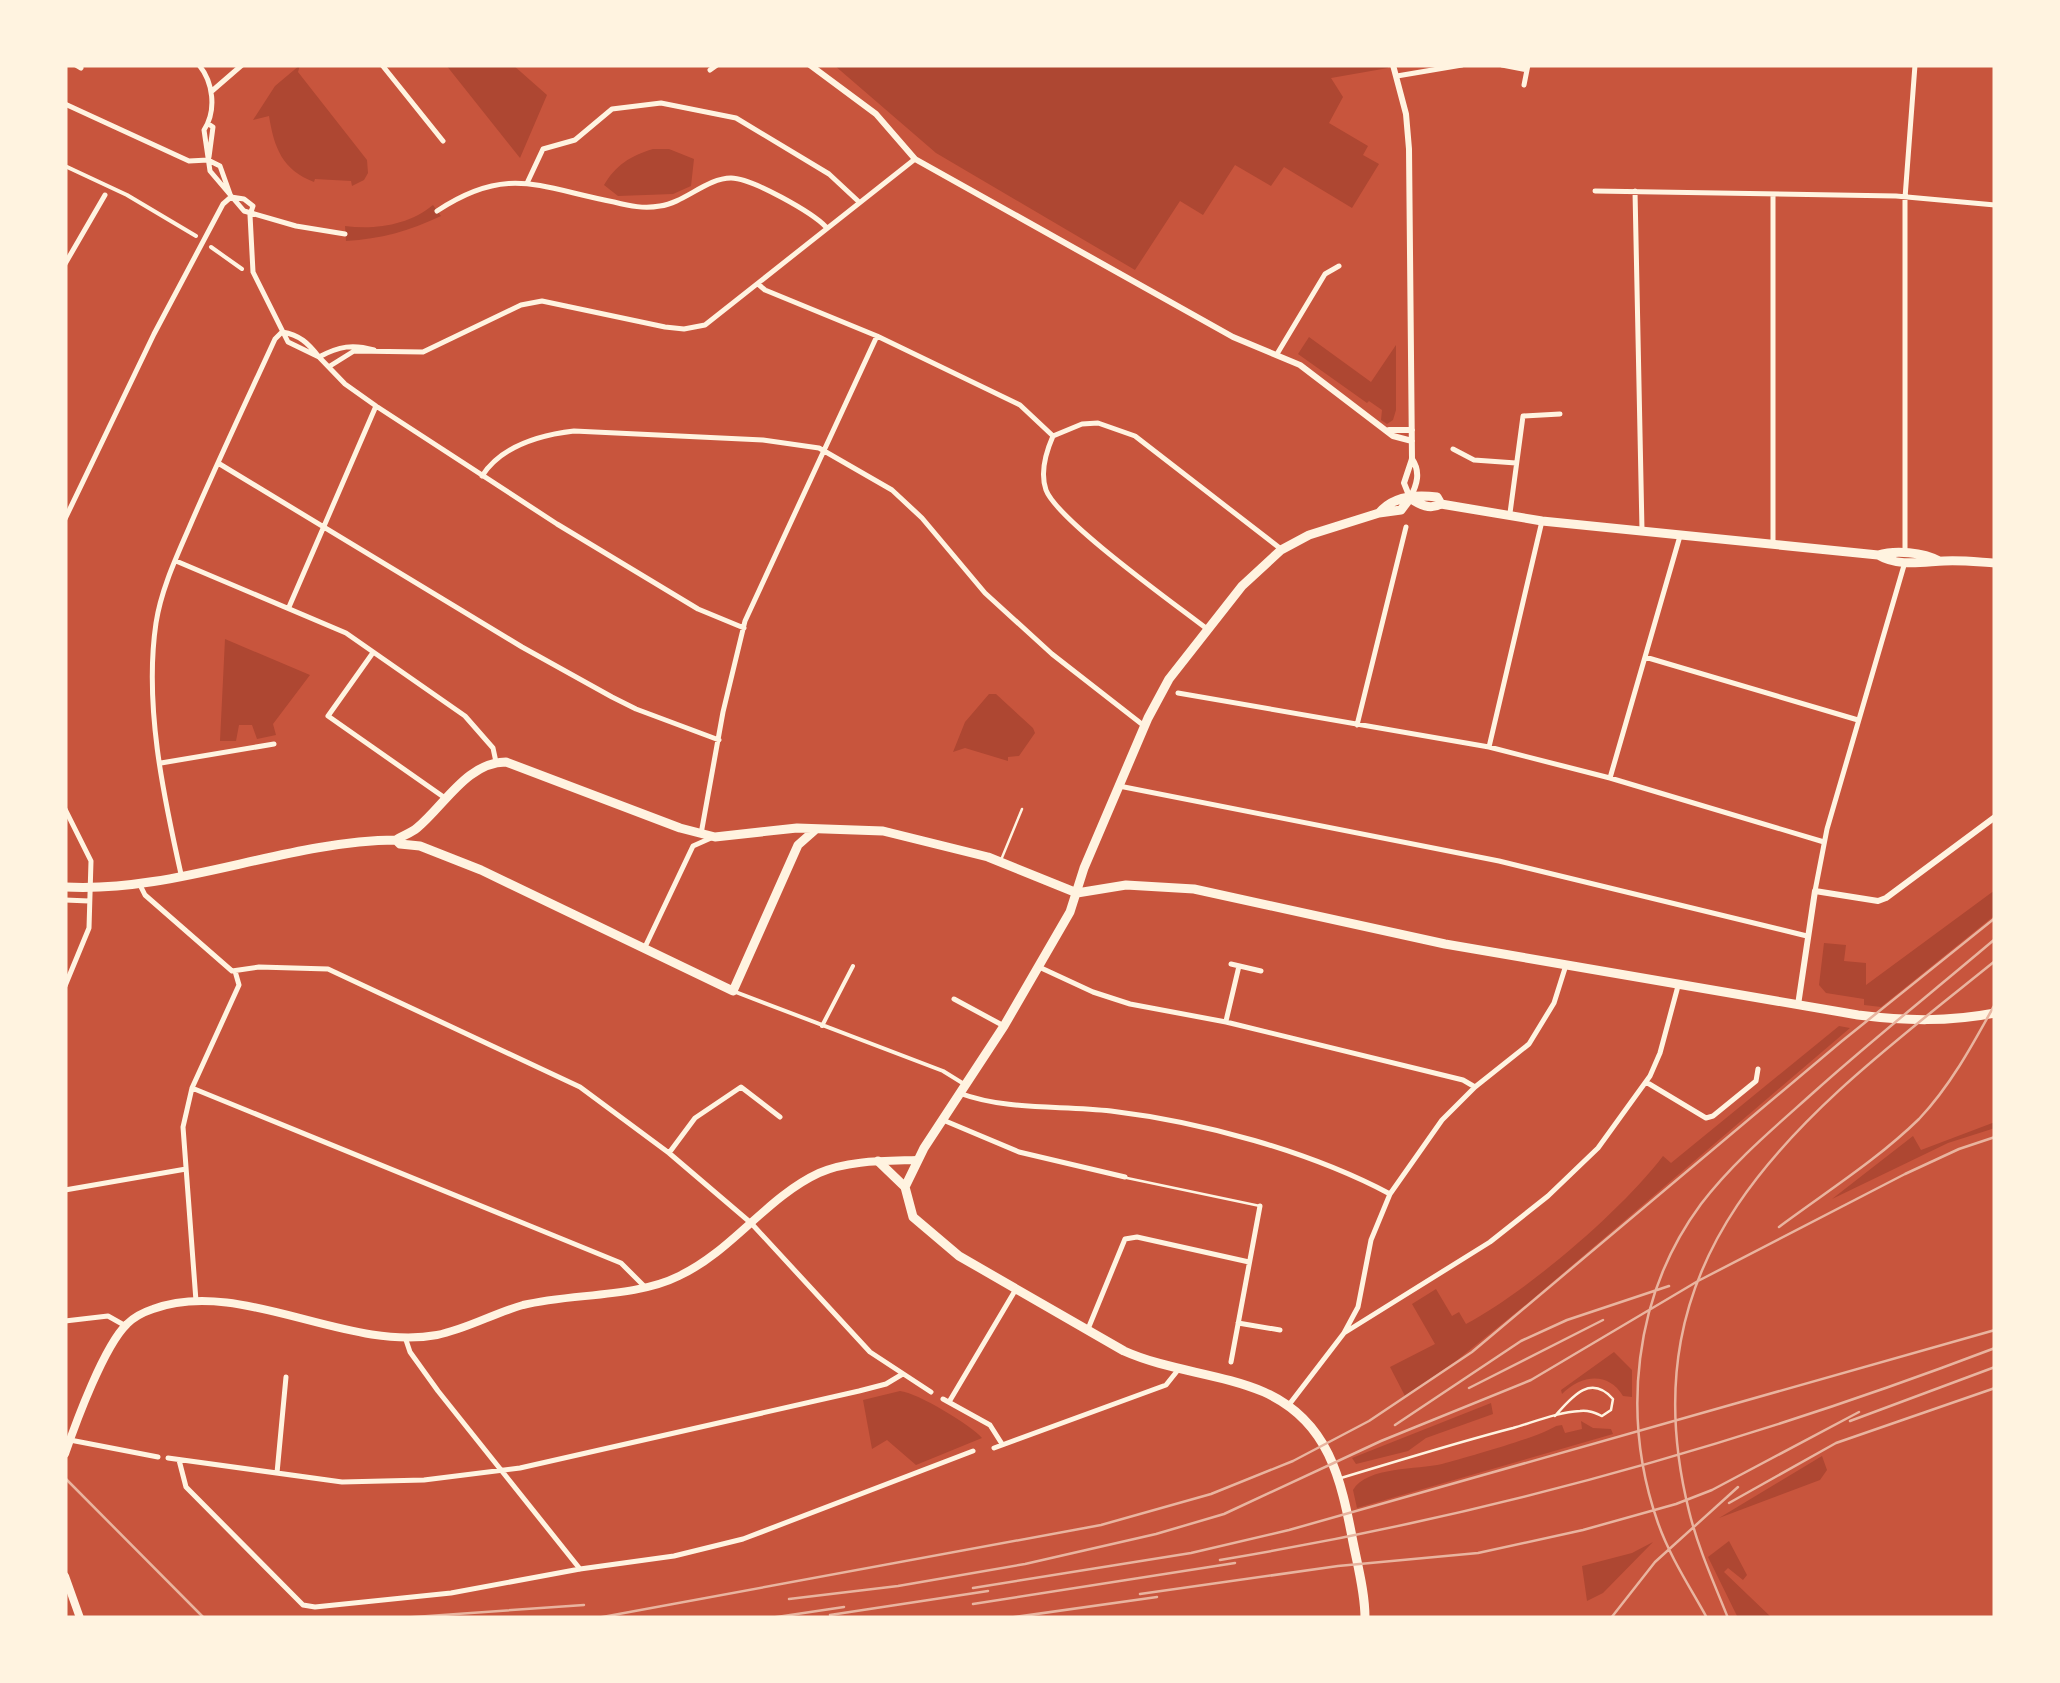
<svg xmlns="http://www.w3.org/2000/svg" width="2060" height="1683" font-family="Montserrat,sans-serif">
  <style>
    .green { fill: #ae4732 }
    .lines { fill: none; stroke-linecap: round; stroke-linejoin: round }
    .service { stroke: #fff3e0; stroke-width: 2.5 }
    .pedestrian { stroke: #fff3e0; stroke-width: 4 }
    .minor { stroke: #fff3e0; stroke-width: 5 }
    .tertiary { stroke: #fff3e0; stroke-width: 6 }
    .secondary { stroke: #fff3e0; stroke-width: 8 }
    .primary { stroke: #fff3e0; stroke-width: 9 }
    .rail { stroke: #e9b49f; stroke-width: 2.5 }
  </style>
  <rect width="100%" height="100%" fill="#c8553d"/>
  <path class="green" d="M 300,65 L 298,72 L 367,160 L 368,173 L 364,180 L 352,186 L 351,181 L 315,179 L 314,182 C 282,170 274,147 269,116 L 253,120 L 275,86 Z
    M 446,65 L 513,65 L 547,95 L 520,158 Z
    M 834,65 L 1387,65 L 1388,68 L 1331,78 L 1343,97 L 1329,123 L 1368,146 L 1363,155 L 1379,164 L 1352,208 L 1284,167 L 1271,186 L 1235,165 L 1203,215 L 1180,201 L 1135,270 L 936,153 Z
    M 653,149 L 669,149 L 694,159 L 691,186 L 673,194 L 618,196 L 604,185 C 616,165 630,156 653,149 Z
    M 433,205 L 441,216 C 409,231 381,239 346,241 L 345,226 C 375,230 409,225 433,205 Z
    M 1309,337 L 1371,382 L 1396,345 L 1396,410 L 1393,420 L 1387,424 L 1381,420 L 1382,410 L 1369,401 L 1367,403 L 1298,354 Z
    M 225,639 L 310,675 L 273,724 L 276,735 L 257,739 L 252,725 L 239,725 L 236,741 L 220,741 Z
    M 989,694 L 996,694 L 1033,728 L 1035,733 L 1019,756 L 1008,757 L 1008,761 L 965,748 L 953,752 L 965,722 Z
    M 1995,890 L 1995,915 L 1881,1007 L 1864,1005 L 1864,999 L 1826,993 L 1819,985 L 1824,943 L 1846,945 L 1844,961 L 1866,963 L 1866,985 Z
    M 1839,1026 L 1850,1028 L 1528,1303 L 1456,1361 L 1405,1396 L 1390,1367 L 1435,1344 L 1412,1304 L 1436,1289 L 1452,1316 L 1459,1312 L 1466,1324 C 1529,1290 1621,1211 1663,1156 L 1671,1163 Z
    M 1995,1122 L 1995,1128 L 1948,1143 L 1832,1199 L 1913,1136 L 1921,1150 Z
    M 1614,1352 L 1632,1370 L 1632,1397 L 1623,1396 C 1608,1371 1581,1375 1562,1394 L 1561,1390 Z
    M 900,1391 C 918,1393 971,1425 982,1438 L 916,1465 L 887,1440 L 872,1449 L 863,1400 Z
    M 1491,1403 L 1493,1414 L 1426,1438 L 1408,1451 L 1356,1464 L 1352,1458 Z
    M 1581,1421 L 1593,1428 L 1611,1429 L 1613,1434 L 1357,1508 L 1353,1490 C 1367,1466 1418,1470 1442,1464 C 1467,1457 1537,1438 1556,1426 L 1562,1425 L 1565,1433 L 1582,1429 Z
    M 1822,1456 L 1827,1470 L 1820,1480 L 1719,1518 Z
    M 1729,1541 L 1747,1575 L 1743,1580 L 1728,1568 L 1724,1572 L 1772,1618 L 1738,1618 L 1708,1557 Z
    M 1653,1542 L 1603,1593 L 1587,1601 L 1582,1566 L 1632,1553 Z"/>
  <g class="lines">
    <path class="service" d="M 1001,860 L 1022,809
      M 1127,1178 L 1260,1206
      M 1341,1478 C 1398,1461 1455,1443 1513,1428 C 1534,1422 1558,1412 1580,1411 C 1589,1410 1595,1413 1602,1416 L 1611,1410 L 1613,1399 C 1590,1373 1571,1398 1555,1416"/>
    <path class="pedestrian" d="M 65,166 L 127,195 L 196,236
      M 211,247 L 242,269
      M 733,991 L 943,1071 L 964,1084
      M 822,1026 L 853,966"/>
    <path class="minor" d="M 76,65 L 81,68
      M 199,65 C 213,82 217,110 204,130 L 210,171 L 244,211 L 296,226 L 345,234
      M 382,65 L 443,141
      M 1502,65 L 1527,70
      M 710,70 L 717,65
      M 1397,76 L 1462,65
      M 1524,85 L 1528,65
      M 212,91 L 242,65
      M 65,104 L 189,161 L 208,160 L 220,166 L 230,194
      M 209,157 L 213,127 L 210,125
      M 528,181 L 543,149 L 575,140 L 612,109 L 661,103 L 736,118 L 829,174 L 858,201
      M 1595,191 L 1896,196 L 1995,205
      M 1635,191 L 1642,530
      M 1773,194 L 1773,545
      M 231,197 L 244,199 L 253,206 L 250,215 L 253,272 L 288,342 L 319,357 L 345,384 L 376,406 L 557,524 L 698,609 L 744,628
      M 437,211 C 508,164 540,188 614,202 C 630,206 644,209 660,206 C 684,203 707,178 731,178 C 752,178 813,213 826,227
      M 65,264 L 105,195
      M 758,284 L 765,290 L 877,336 L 1020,405 L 1053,436
      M 282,332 C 300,335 308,343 319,357
      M 1277,354 L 1325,274 L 1339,266
      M 319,357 C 339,346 353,344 374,350
      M 330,366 L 354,351 L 423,352 L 521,305 L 542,301 L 665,327 L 684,329 L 705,325 L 915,159
      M 1053,436 L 1082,424 L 1098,423 L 1135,436 L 1281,549
      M 1053,436 C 1046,452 1040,473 1046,490 C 1057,520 1176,605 1207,629
      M 1453,449 L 1474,460 L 1516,463
      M 218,463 L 522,647 L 612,697 L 636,709 L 719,740
      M 482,476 C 502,445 540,435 574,431 L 763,440 L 819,448 L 892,490 L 922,518 L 985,593 L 1052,654 L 1143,725
      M 1510,513 L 1523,416 L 1560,414
      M 65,519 L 154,334 L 223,204 L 231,197
      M 1905,551 L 1905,198 L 1915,65
      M 176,561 L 346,633 L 465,716 L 493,748 L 496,762
      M 289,607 L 376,406
      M 372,654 L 328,716 L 445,798
      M 1645,657 L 1858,720
      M 1178,693 L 1489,747 L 1610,778 L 1824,842
      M 1357,725 L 1406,527
      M 1489,747 L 1542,521
      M 161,763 L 274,744
      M 1610,778 L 1680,536
      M 1119,786 L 1499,861 L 1807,936
      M 65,809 L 91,861 L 89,928 L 65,986
      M 701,834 L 723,712 L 745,621 L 877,336
      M 181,874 C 163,794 144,704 156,623 C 161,590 176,558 189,528 C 216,465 246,402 275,339 L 282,332
      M 139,883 L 145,895 L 232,971 L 259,967 L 328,969 L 580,1087 L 669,1153 L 751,1223 L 870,1352 L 931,1392
      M 1815,891 L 1827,829 L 1905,562
      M 65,900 L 89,901
      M 645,947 L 693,846 L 711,838
      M 1231,964 L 1261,971
      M 1039,967 L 1093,992 L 1130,1004 L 1226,1022 L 1463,1080 L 1475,1087
      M 954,999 L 1004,1026
      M 1226,1021 L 1239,966
      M 1646,1082 L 1706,1118 L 1713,1116 L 1756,1081 L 1758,1069
      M 192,1088 L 621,1263 L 644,1286
      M 959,1093 C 1008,1111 1060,1105 1111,1111 C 1202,1122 1309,1151 1390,1194
      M 943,1120 L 1019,1152 L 1125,1177
      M 669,1153 L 695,1118 L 741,1087 L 780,1117
      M 65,1190 L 186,1169
      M 196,1301 L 183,1127 L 192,1088 L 239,985 L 235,971
      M 65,1321 L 108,1316 L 124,1325
      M 1238,1323 L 1280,1330
      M 1088,1329 L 1125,1239 L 1137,1237 L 1249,1262
      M 1344,1333 L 1358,1307 L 1371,1240 L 1390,1194 L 1442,1120 L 1475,1087 L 1529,1044 L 1554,1003 L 1566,965
      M 405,1337 L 410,1352 L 438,1391 L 580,1569
      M 1231,1362 L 1260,1206
      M 943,1399 L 990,1425 L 1002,1444
      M 949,1402 L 1016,1289
      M 1288,1406 L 1344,1333 L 1490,1242 L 1548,1196 L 1598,1148 L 1650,1076 L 1660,1053 L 1678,986
      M 70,1440 L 158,1457
      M 994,1448 L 1166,1385 L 1178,1370
      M 168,1458 L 342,1482 L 424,1480 L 520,1468 L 859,1391 L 886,1384 L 901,1375
      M 179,1460 L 186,1487 L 303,1605 L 315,1607 L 451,1593 L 580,1569 L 674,1556 L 743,1539 L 973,1451
      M 277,1473 L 286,1377"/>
    <path class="tertiary" d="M 810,65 L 876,114 L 915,159 L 1233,337 L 1300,365 L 1393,436 L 1412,441
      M 1393,65 L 1406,114 L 1409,149 L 1412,459 L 1404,483 L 1410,498
      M 1389,430 L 1412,430
      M 1410,498 C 1417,485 1421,472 1412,459
      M 1798,1005 L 1815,891 L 1878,901 L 1886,898 L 1995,817"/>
    <path class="secondary" d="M 65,1454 C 76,1422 104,1346 127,1324 C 134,1317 144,1312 153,1309 C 240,1277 346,1352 437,1335 C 467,1329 494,1313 523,1305 C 572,1293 635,1298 679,1276 C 732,1251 767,1197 819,1173 C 848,1160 886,1161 917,1160
      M 65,1576 L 80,1618"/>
    <path class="primary" d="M 1410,498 C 1420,505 1430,510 1441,504
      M 1379,513 C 1393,496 1415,494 1437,497 L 1441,504 L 1542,521 L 1878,555 C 1895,550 1923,552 1939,561
      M 1878,555 C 1898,567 1922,562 1944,561 C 1961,560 1978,562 1995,563
      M 396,840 C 402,836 411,833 417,828 C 444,806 467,762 506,762 L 680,828 L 715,837 L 797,828 L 883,831 L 988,857 L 1077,893 L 1126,885 L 1194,889 L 1445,944 L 1858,1015 C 1906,1021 1948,1022 1995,1013
      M 65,887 C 177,893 284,841 396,840 L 400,844 L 420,846 L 481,870 L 733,991 L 798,845 L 815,830
      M 878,1161 L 905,1187
      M 1365,1618 C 1365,1593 1358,1567 1353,1542 C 1341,1479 1329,1421 1264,1392 C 1219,1373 1169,1371 1124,1351 L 959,1256 L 913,1217 L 905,1187 L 924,1148 L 1004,1026 L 1070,912 L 1084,868 L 1148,718 L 1169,679 L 1242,586 L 1281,550 L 1309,535 L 1379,513 L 1401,510 L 1410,498"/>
    <path class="rail" d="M 1779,1227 C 1826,1192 1877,1160 1919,1119 C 1951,1085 1973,1044 1995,1004
      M 1469,1388 L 1603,1320
      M 1850,1421 L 1995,1367
      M 1395,1425 L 1521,1341 L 1567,1320 L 1669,1286
      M 65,1478 L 204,1618
      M 1729,1503 L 1836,1443 L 1995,1388
      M 1220,1560 C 1485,1516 1743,1444 1995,1348
      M 973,1588 L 1191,1553 L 1289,1530 L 1995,1330
      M 1140,1594 L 1338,1566 L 1478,1553 L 1583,1530 L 1676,1504 L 1712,1490 L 1859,1412
      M 789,1599 L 898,1586 L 1025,1564 L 1156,1534 L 1224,1514 L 1381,1441 L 1531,1380 L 1698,1281 L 1905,1174 L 1959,1149 L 1995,1137
      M 973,1604 L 1235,1563
      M 830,1615 L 988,1591
      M 400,1618 L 584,1605
      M 597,1618 L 1101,1525 L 1211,1494 L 1293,1461 L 1369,1421 L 1472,1352 L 1842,1041 L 1995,918
      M 770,1618 L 844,1607
      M 1008,1618 L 1157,1597
      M 1611,1618 L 1655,1562 L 1738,1487
      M 1707,1618 C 1690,1587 1670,1557 1658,1523 C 1621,1417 1633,1296 1701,1204 C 1733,1162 1775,1127 1814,1092 C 1873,1039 1935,990 1995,939
      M 1728,1618 C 1714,1583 1698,1548 1689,1511 C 1622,1241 1810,1110 1995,961"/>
  </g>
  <rect width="2060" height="1683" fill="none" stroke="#fff3e0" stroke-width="135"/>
</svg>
